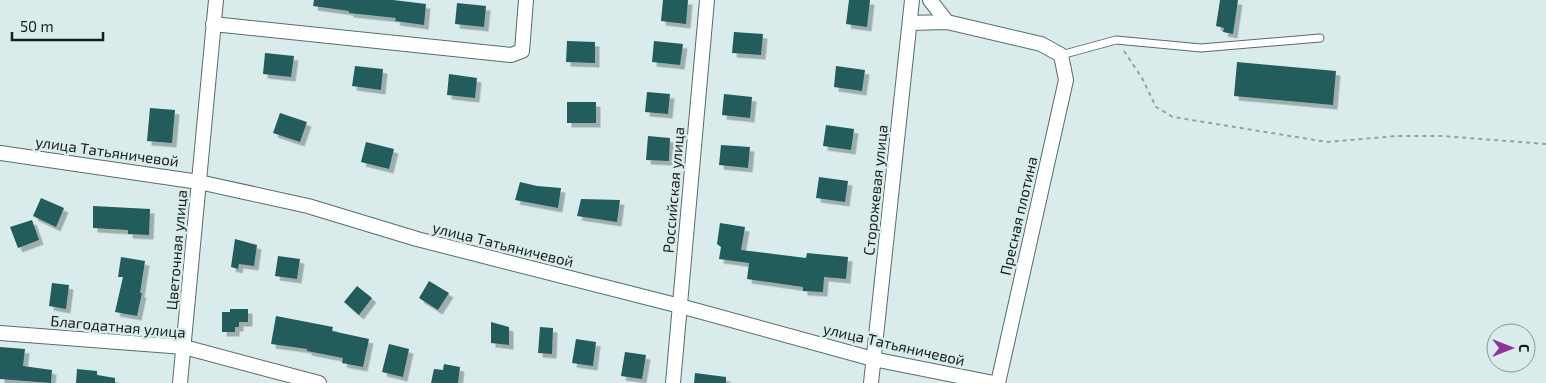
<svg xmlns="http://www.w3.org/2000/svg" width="1546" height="383" font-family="'Exo 2',sans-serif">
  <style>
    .building { fill: #205c5c; filter: url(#shadow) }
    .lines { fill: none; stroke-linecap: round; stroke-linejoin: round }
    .service-casing { stroke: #5a6b6a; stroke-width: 9 }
    .minor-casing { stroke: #5a6b6a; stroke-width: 16 }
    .path { stroke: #94a2a1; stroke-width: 2; stroke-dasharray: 4 4; stroke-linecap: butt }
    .service { stroke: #fff; stroke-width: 7 }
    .minor { stroke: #fff; stroke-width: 14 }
    .labels { text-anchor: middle; stroke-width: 5; stroke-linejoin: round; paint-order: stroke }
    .street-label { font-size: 15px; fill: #171d1d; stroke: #d9eceb }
  </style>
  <defs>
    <filter id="shadow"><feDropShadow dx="4.5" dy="4.5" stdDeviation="0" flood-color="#0004"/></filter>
  </defs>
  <rect width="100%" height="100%" fill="#d9eceb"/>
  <path class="building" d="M 314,0 L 393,0 L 426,4 L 424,25 L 395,21 L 396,18 L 349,13 L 349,11 L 313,6 Z
    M 663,0 L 688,0 L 686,24 L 661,21 Z
    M 849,0 L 870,0 L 867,27 L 846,24 Z
    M 1220,0 L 1238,0 L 1233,34 L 1223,32 L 1224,28 L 1216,26 Z
    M 457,3 L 486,6 L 484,27 L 455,24 Z
    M 734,32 L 763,34 L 761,55 L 732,53 Z
    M 567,41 L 595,42 L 595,63 L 566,62 Z
    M 654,41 L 683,44 L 680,65 L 652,62 Z
    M 265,53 L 294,56 L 291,77 L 263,74 Z
    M 1237,62 L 1336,71 L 1333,105 L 1234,96 Z
    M 355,66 L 383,69 L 381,90 L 352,86 Z
    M 836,66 L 865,70 L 862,91 L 834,87 Z
    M 449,74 L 477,78 L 475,98 L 447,95 Z
    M 647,92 L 670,94 L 668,114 L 645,112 Z
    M 724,94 L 752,97 L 750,118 L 722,115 Z
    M 567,102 L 596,102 L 596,123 L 567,123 Z
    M 150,108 L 175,110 L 172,143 L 147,141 Z
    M 280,113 L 307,122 L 300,142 L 273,133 Z
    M 826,125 L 854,129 L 851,150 L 823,146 Z
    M 648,136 L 670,138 L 669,161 L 646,160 Z
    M 366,142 L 394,149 L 389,169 L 361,162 Z
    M 721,145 L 750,147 L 748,168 L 719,165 Z
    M 819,177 L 848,181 L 845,202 L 816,198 Z
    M 520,182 L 537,186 L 561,188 L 558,208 L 515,200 Z
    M 41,198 L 64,208 L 56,227 L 33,216 Z
    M 581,199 L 620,200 L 617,222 L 577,216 Z
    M 93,206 L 150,209 L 149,235 L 128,234 L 128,230 L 93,228 Z
    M 32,220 L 39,240 L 18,248 L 10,227 Z
    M 720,223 L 745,227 L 741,250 L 806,258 L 807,253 L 848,257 L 846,279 L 824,277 L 823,292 L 803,291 L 803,287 L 747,279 L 749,263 L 719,259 L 721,247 L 717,244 Z
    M 235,239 L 257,245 L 254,266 L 239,264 L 238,269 L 231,267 Z
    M 278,256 L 300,259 L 297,279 L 275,276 Z
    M 121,257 L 145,261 L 140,293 L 142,293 L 137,316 L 115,312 L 123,277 L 118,277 Z
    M 429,281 L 449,293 L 438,310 L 419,298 Z
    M 52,283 L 69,285 L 66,309 L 49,306 Z
    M 357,286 L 372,298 L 359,315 L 344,302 Z
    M 230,309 L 248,309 L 248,322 L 239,322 L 239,327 L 235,327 L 235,332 L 222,332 L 222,312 L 230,312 Z
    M 276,316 L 333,327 L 332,331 L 369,339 L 363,367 L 342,363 L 343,358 L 307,351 L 307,349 L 271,344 Z
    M 491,322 L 509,327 L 509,345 L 491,343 Z
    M 540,327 L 553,328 L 552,354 L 538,353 Z
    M 576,339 L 596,342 L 593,366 L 572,363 Z
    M 389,344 L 409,349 L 403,377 L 382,372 Z
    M 0,347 L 25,349 L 23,366 L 52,370 L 51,383 L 0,379 Z
    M 625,352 L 646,355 L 642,379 L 621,376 Z
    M 444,364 L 460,367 L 458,383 L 431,383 L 434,369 L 443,370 Z
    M 77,369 L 97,371 L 97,375 L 115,378 L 115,383 L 76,383 Z
    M 695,373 L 726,377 L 726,383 L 694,383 Z"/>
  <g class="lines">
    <g class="service-casing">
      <path id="service" d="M 1061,55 L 1116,40 L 1201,48 L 1320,38"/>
    </g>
    <g class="minor-casing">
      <path id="minor" d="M 930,0 L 947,22
        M 910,23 L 947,22 L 1041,44 L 1061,55 L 1066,80 L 998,383
        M 213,24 L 511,55 L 522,51 L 526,0
        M 0,153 L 199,182 L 308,206 L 417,239 L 680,306 L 873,359 L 994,383
        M 0,333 L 184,347 L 319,383
        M 180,383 L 216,0
        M 673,383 L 707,0
        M 871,383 L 912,0"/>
    </g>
    <path class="path" d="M 1124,51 L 1142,78 L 1156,107 L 1173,117 L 1327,142 L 1397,136 L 1442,136 L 1546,144"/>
    <use href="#service" class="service"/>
    <use href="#minor" class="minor"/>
  </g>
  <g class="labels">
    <g class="street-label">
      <text transform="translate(107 152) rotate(8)" y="5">улица Татьяничевой</text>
      <text transform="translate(674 190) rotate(-85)" y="5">Российская улица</text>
      <text transform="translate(876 190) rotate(-84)" y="5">Сторожевая улица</text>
      <text transform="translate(1019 216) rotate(-77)" y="5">Пресная плотина</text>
      <text transform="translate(503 245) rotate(14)" y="5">улица Татьяничевой</text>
      <text transform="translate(177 250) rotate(-85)" y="5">Цветочная улица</text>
      <text transform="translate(118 327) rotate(5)" y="5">Благодатная улица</text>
      <text transform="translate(894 345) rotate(13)" y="5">улица Татьяничевой</text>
    </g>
  </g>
  <g transform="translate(1511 348) rotate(90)"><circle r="24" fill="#d9eceb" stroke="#8b9999"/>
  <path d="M0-4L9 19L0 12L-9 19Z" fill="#91329a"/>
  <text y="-8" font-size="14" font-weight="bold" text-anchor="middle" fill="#171d1d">С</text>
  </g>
  <path d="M12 32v8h91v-8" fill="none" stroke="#171d1d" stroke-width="2.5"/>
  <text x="20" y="32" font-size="15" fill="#171d1d" stroke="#d9eceb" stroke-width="4" paint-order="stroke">50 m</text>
</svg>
